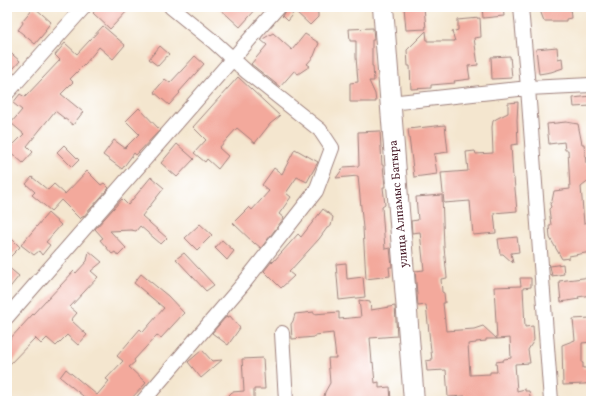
<svg xmlns="http://www.w3.org/2000/svg" width="598" height="408" font-family="Vollkorn,serif">
  <style>
    .building { fill: #f3a99c }
    .lines { fill: none; stroke-linecap: round; stroke-linejoin: round }
    .street-casing { stroke: #9f827d; stroke-width: 16 }
    .secondary-casing { stroke: #9f827d; stroke-width: 22 }
    .street { stroke: #fff; stroke-width: 14 }
    .secondary { stroke: #fff; stroke-width: 20 }
    .labels { text-anchor: middle; stroke-width: 3; stroke-linejoin: round; paint-order: stroke }
    .street-label { font-size: 12px; fill: #4a1f2b; stroke: #fff }
  </style>
  <rect width="100%" height="100%" fill="#fff"/>
  <filter id="ink" filterUnits="userSpaceOnUse"><feTurbulence type="fractalNoise" baseFrequency=".025" numOctaves="2"/><feDisplacementMap in="SourceGraphic" scale="8" xChannelSelector="R" yChannelSelector="G"/><feConvolveMatrix kernelMatrix="1 2 1 2 8 2 1 2 1" color-interpolation-filters="sRGB"/></filter>
  <filter id="wash" filterUnits="userSpaceOnUse"><feTurbulence type="fractalNoise" baseFrequency=".012" numOctaves="4" result="noise"/><feDisplacementMap in="SourceGraphic" scale="16" xChannelSelector="R" yChannelSelector="G"/><feGaussianBlur stdDeviation="0.9" result="paint"/><feColorMatrix in="noise" values="0 0 0 0 0 0 0 0 0 0 0 0 0 0 0 0 0 1.4 0 .05"/><feComposite in="paint" operator="in"/></filter>
  <g filter="url(#wash)">
    <rect width="100%" height="100%" fill="#f4e6cf"/>
    <g id="blocks">
      <path class="building" d="M 34,7 L 51,22 L 45,30 L 46,31 L 35,44 L 18,30 L 23,23 L 22,21 Z
        M 98,7 L 131,7 L 110,29 L 93,13 Z
        M 218,7 L 258,7 L 240,27 Z
        M 287,7 L 312,7 L 318,13 L 318,17 L 310,25 L 295,11 L 287,21 L 282,16 Z
        M 404,7 L 424,7 L 426,29 L 406,30 Z
        M 482,7 L 503,7 L 504,16 L 483,18 Z
        M 540,7 L 570,7 L 571,18 L 566,19 L 566,21 L 544,21 L 541,13 Z
        M 480,18 L 481,37 L 474,38 L 478,65 L 468,66 L 470,79 L 454,81 L 455,83 L 431,85 L 431,88 L 411,89 L 410,66 L 408,66 L 407,50 L 426,31 L 427,41 L 455,41 L 452,32 L 458,30 L 458,20 Z
        M 103,26 L 125,45 L 113,59 L 99,47 L 86,63 L 70,79 L 73,82 L 61,94 L 83,112 L 73,125 L 55,111 L 27,146 L 33,152 L 23,163 L 8,150 L 24,134 L 11,123 L 22,110 L 13,103 L 20,94 L 25,97 L 60,60 L 55,55 L 65,43 L 77,54 Z
        M 373,28 L 374,40 L 372,40 L 372,66 L 373,66 L 374,81 L 369,81 L 375,94 L 376,102 L 350,102 L 350,83 L 358,82 L 356,57 L 356,41 L 350,41 L 349,29 Z
        M 273,33 L 292,50 L 305,34 L 319,43 L 314,56 L 307,64 L 310,66 L 298,74 L 294,71 L 280,87 L 251,64 L 267,45 L 261,40 Z
        M 160,46 L 169,54 L 158,66 L 149,59 Z
        M 557,47 L 558,59 L 562,58 L 563,68 L 551,72 L 539,74 L 536,49 Z
        M 7,50 L 20,61 L 7,76 Z
        M 195,56 L 204,64 L 179,92 L 180,93 L 169,105 L 154,92 L 165,79 L 170,83 Z
        M 510,56 L 512,78 L 492,79 L 491,57 Z
        M 238,77 L 280,116 L 270,124 L 255,143 L 237,128 L 219,148 L 228,156 L 218,169 L 207,159 L 205,162 L 194,153 L 206,140 L 193,127 Z
        M 591,96 L 591,106 L 574,107 L 573,98 Z
        M 518,102 L 517,120 L 518,144 L 511,145 L 513,178 L 514,178 L 517,211 L 494,213 L 496,233 L 473,235 L 470,201 L 444,203 L 441,173 L 468,171 L 466,152 L 475,151 L 476,154 L 493,153 L 492,127 L 493,121 L 496,119 L 508,113 L 508,103 Z
        M 139,108 L 160,130 L 136,155 L 134,153 L 122,169 L 103,155 L 114,140 L 125,148 L 139,134 L 126,121 Z
        M 566,122 L 578,124 L 582,144 L 584,144 L 586,163 L 591,163 L 591,179 L 581,187 L 584,223 L 591,222 L 591,252 L 569,256 L 569,258 L 562,259 L 550,238 L 549,225 L 551,225 L 549,209 L 551,207 L 550,204 L 552,201 L 554,191 L 570,189 L 568,150 L 565,150 L 564,142 L 549,144 L 547,124 Z
        M 445,125 L 448,152 L 434,154 L 437,174 L 414,177 L 408,129 Z
        M 380,131 L 382,165 L 383,165 L 385,187 L 383,187 L 385,205 L 382,207 L 385,249 L 390,248 L 392,267 L 389,267 L 390,276 L 366,279 L 363,228 L 358,176 L 336,178 L 344,167 L 359,166 L 358,132 Z
        M 177,144 L 194,159 L 177,177 L 161,163 Z
        M 64,145 L 79,160 L 72,167 L 57,152 Z
        M 295,149 L 318,162 L 307,182 L 297,177 L 286,193 L 291,197 L 279,214 L 284,218 L 261,248 L 255,243 L 255,244 L 233,223 L 249,207 L 252,210 L 269,191 L 262,185 L 274,168 L 282,174 Z
        M 87,171 L 101,185 L 104,183 L 109,188 L 83,217 L 82,217 L 80,219 L 61,200 L 51,211 L 32,195 L 35,192 L 26,184 L 32,177 L 48,190 L 54,184 L 65,194 Z
        M 151,177 L 164,188 L 142,216 L 167,238 L 161,244 L 140,226 L 136,231 L 131,230 L 110,231 L 126,248 L 118,256 L 115,252 L 112,254 L 100,240 L 103,238 L 95,229 L 122,199 L 128,205 Z
        M 442,195 L 444,247 L 447,278 L 441,279 L 442,292 L 444,293 L 445,303 L 443,303 L 446,331 L 474,329 L 483,326 L 497,339 L 486,339 L 486,341 L 476,342 L 476,343 L 468,344 L 470,375 L 490,374 L 490,372 L 497,372 L 496,362 L 503,361 L 504,359 L 511,358 L 510,338 L 497,339 L 494,287 L 521,286 L 520,278 L 531,278 L 531,287 L 523,288 L 525,327 L 533,326 L 534,340 L 528,350 L 530,363 L 515,364 L 517,391 L 525,389 L 525,391 L 529,391 L 531,401 L 465,401 L 465,396 L 448,397 L 446,370 L 427,371 L 426,361 L 432,360 L 426,305 L 418,306 L 415,271 L 424,270 L 420,232 L 412,233 L 411,221 L 418,220 L 416,197 Z
        M 323,209 L 333,217 L 331,226 L 327,228 L 319,239 L 289,272 L 294,276 L 281,288 L 264,271 L 272,261 L 273,262 L 298,234 L 301,237 Z
        M 48,213 L 61,225 L 46,242 L 50,245 L 42,255 L 39,251 L 34,255 L 21,245 Z
        M 200,224 L 212,235 L 197,250 L 185,238 Z
        M 7,234 L 20,247 L 7,260 Z
        M 517,237 L 519,252 L 511,253 L 513,263 L 503,254 L 500,254 L 498,239 Z
        M 222,240 L 234,251 L 227,260 L 215,248 Z
        M 89,251 L 102,262 L 91,271 L 98,277 L 70,307 L 77,313 L 71,320 L 87,335 L 78,345 L 67,335 L 56,346 L 47,338 L 41,344 L 35,338 L 7,367 L 7,342 L 46,300 L 47,300 L 74,271 L 76,273 L 87,261 Z
        M 184,253 L 214,285 L 206,291 L 176,259 Z
        M 346,263 L 347,279 L 363,277 L 365,297 L 339,300 L 336,264 Z
        M 563,264 L 564,274 L 552,276 L 550,266 Z
        M 7,266 L 19,276 L 7,291 Z
        M 141,274 L 168,296 L 184,313 L 161,338 L 157,335 L 134,360 L 135,362 L 129,367 L 146,383 L 129,401 L 89,401 L 60,377 L 66,369 L 97,395 L 109,381 L 106,379 L 123,361 L 117,356 L 140,329 L 143,332 L 164,308 L 134,283 Z
        M 591,277 L 591,295 L 578,297 L 579,299 L 561,302 L 559,281 Z
        M 359,300 L 370,302 L 371,310 L 395,306 L 397,336 L 370,338 L 372,363 L 373,362 L 375,383 L 379,382 L 379,388 L 390,387 L 391,401 L 323,401 L 325,392 L 330,383 L 328,358 L 336,358 L 333,333 L 315,335 L 315,337 L 292,339 L 291,324 L 293,321 L 295,314 L 314,312 L 314,314 L 339,312 L 339,319 L 361,317 Z
        M 230,316 L 240,328 L 228,345 L 212,333 L 225,318 Z
        M 591,318 L 591,342 L 582,343 L 582,363 L 583,363 L 583,368 L 591,368 L 591,383 L 584,384 L 563,385 L 562,345 L 575,340 L 573,319 Z
        M 202,350 L 212,361 L 222,360 L 201,378 L 188,362 Z
        M 263,358 L 265,389 L 254,389 L 254,401 L 223,401 L 232,392 L 244,391 L 242,359 Z"/>
    </g>
  </g>
  <g filter="url(#ink)">
    <use href="#blocks" fill-opacity="0" stroke="#9f827d" stroke-width="1"/>
    <g class="lines">
      <g class="street-casing">
        <path id="street" d="M 521,7 L 528,88 L 551,401
          M 7,93 L 84,7
          M 390,103 L 528,88 L 591,85
          M 7,317 L 278,7
          M 282,333 L 286,401
          M 143,401 L 243,284 L 316,191 L 332,148 L 320,130 L 247,72 L 214,42 L 171,7"/>
      </g>
      <g class="secondary-casing">
        <path id="secondary" d="M 383,7 L 414,401"/>
      </g>
      <use href="#street" class="street"/>
      <use href="#secondary" class="secondary"/>
    </g>
  </g>
  <g class="labels">
    <g class="street-label">
      <text transform="translate(398 204) rotate(-95)" y="4">улица Алпамыс Батыра</text>
    </g>
  </g>
  <rect width="598" height="408" fill="none" stroke="#fff" stroke-width="24"/>
</svg>
